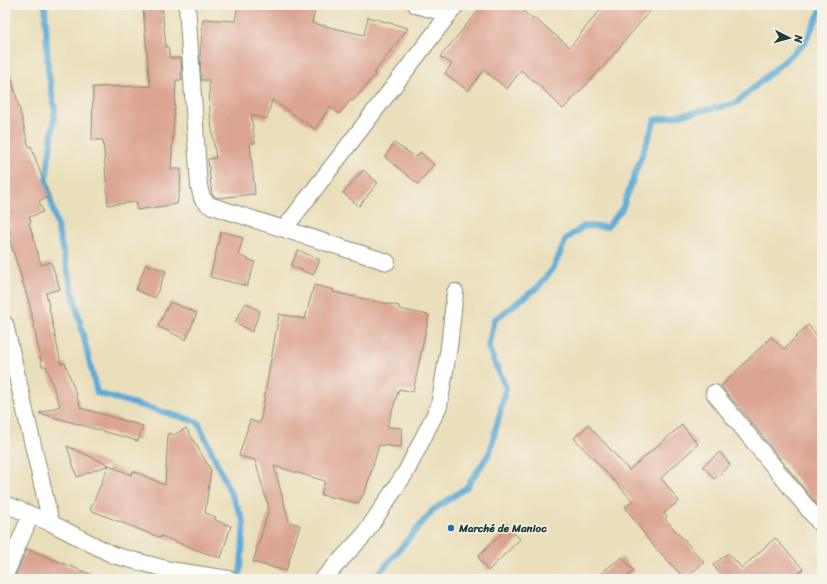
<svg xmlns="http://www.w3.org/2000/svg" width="827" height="584" font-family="Sriracha,sans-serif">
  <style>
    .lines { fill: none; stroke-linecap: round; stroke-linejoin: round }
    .stream { stroke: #5daad6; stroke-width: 6 }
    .building { fill: #dba391 }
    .minor-casing { stroke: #848e78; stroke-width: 18 }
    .minor { stroke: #fff; stroke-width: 16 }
    .poi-dot { fill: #1f6fb2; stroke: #f7f3e8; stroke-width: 1.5 }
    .labels { text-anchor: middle; stroke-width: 3; stroke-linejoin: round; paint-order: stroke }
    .poi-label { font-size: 11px; font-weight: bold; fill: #1f3d34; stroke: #f7f3e8; text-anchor: start }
  </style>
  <rect width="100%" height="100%" fill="#f7f3e8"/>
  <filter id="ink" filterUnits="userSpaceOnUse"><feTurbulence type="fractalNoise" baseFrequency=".025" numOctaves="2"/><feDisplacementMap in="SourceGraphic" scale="8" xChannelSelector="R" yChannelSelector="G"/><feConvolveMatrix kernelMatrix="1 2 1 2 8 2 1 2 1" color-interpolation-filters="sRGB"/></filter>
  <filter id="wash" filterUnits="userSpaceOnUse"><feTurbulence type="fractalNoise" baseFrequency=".012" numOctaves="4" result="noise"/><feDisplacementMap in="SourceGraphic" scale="16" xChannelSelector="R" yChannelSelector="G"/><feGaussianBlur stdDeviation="0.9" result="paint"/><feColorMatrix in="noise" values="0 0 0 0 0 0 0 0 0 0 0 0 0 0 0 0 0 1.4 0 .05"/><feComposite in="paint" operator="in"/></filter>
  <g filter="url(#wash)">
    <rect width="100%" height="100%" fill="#eadfbb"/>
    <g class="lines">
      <path class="stream" d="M 45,5 L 48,70 L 55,111 L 46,180 L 97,393 L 198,422 L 244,522 L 241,567 L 238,579
        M 374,579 L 433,510 L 467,487 L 490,452 L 506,388 L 488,347 L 494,320 L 537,288 L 553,269 L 566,239 L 584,226 L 607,227 L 622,209 L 655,120 L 735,104 L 804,44 L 822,8"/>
    </g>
    <g id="blocks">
      <path class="building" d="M 238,5 L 316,5 L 312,23 L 364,35 L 368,17 L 408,28 L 374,73 L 375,75 L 353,101 L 351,100 L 339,114 L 330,107 L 315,129 L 272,100 L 267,119 L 251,115 L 255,143 L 250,143 L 255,194 L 218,198 L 212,195 L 208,159 L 216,158 L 210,114 L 209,80 L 201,80 L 200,58 L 203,19 L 235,21 Z
        M 483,5 L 517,5 L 533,20 L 534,18 L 570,47 L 604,5 L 655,5 L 602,68 L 563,109 L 541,87 L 521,70 L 507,89 L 484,70 L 468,91 L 445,73 L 452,64 L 440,57 Z
        M 162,7 L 166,47 L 168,47 L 170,58 L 181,58 L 182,80 L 176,80 L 171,169 L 181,169 L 180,189 L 177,204 L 137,210 L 137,202 L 108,205 L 103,140 L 92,140 L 93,87 L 150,86 L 143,8 Z
        M 11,75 L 29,147 L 31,146 L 49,197 L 39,201 L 43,212 L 29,217 L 31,222 L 29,223 L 41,265 L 51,262 L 60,289 L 46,293 L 61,364 L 65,363 L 81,408 L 143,426 L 138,441 L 39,413 L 60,406 L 46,366 L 42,366 L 29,302 L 8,235 L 11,234 L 5,212 L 5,76 Z
        M 394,143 L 416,157 L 420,152 L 434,165 L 418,184 L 385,157 Z
        M 363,170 L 378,183 L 359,206 L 343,193 Z
        M 221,231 L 243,238 L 238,255 L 255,262 L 247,286 L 210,277 Z
        M 298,250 L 320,260 L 313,275 L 291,266 Z
        M 146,264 L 166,271 L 155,298 L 136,290 Z
        M 314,285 L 334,290 L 333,292 L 364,299 L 399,306 L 399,309 L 429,315 L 413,392 L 399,389 L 387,427 L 402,428 L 401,447 L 379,445 L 365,492 L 358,503 L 321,495 L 325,481 L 274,466 L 289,522 L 300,525 L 286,571 L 253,562 L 269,509 L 255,460 L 239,456 L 250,420 L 260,423 L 279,314 L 305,319 Z
        M 170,302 L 197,313 L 186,340 L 158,326 Z
        M 246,303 L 260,311 L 252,332 L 235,322 Z
        M 808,325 L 822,341 L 822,511 L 735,402 L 734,402 L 721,386 L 771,337 L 784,349 Z
        M 588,425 L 629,470 L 682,425 L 698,444 L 661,478 L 679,501 L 664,513 L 667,517 L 665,519 L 704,562 L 685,579 L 650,542 L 625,507 L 633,501 L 574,438 Z
        M 186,428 L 211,470 L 205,513 L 216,517 L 215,520 L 231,526 L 221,558 L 202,552 L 161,536 L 161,538 L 90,510 L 109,465 L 77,477 L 67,446 L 131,475 L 133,471 L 165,485 L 168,433 L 174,435 Z
        M 720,452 L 730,465 L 714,479 L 703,466 Z
        M 508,527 L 520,539 L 488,571 L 478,557 Z
        M 775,538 L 803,569 L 793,579 L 724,579 L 713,565 L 728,553 L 742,568 Z
        M 27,549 L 100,578 L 100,579 L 14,579 Z
        M 622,557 L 634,571 L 624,579 L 593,579 Z"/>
    </g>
  </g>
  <g filter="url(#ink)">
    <use href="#blocks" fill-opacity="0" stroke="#848e78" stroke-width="1"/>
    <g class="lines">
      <g class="minor-casing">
        <path id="minor" d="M 187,5 L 199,186 L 202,198 L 209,205 L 387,262
          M 416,5 L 449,14
          M 284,229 L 456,5
          M 5,324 L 51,523
          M 714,393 L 822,526
          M 5,504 L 51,523 L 113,555 L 170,570 L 229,579
          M 5,575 L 31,515
          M 323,579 L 364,535 L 406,472 L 439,406 L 449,347 L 455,292"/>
      </g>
      <use href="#minor" class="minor"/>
    </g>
  </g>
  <circle class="poi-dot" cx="451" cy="528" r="4"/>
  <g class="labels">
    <g class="poi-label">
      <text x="459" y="532">Marché de Manioc</text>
    </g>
  </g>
  <rect width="827" height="584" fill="none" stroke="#f7f3e8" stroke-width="20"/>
  <g transform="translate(789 38) rotate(96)" stroke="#f7f3e8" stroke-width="3" paint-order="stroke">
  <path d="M0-3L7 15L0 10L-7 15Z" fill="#1f3d34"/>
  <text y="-6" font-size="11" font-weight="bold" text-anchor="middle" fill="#1f3d34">N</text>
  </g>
</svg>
